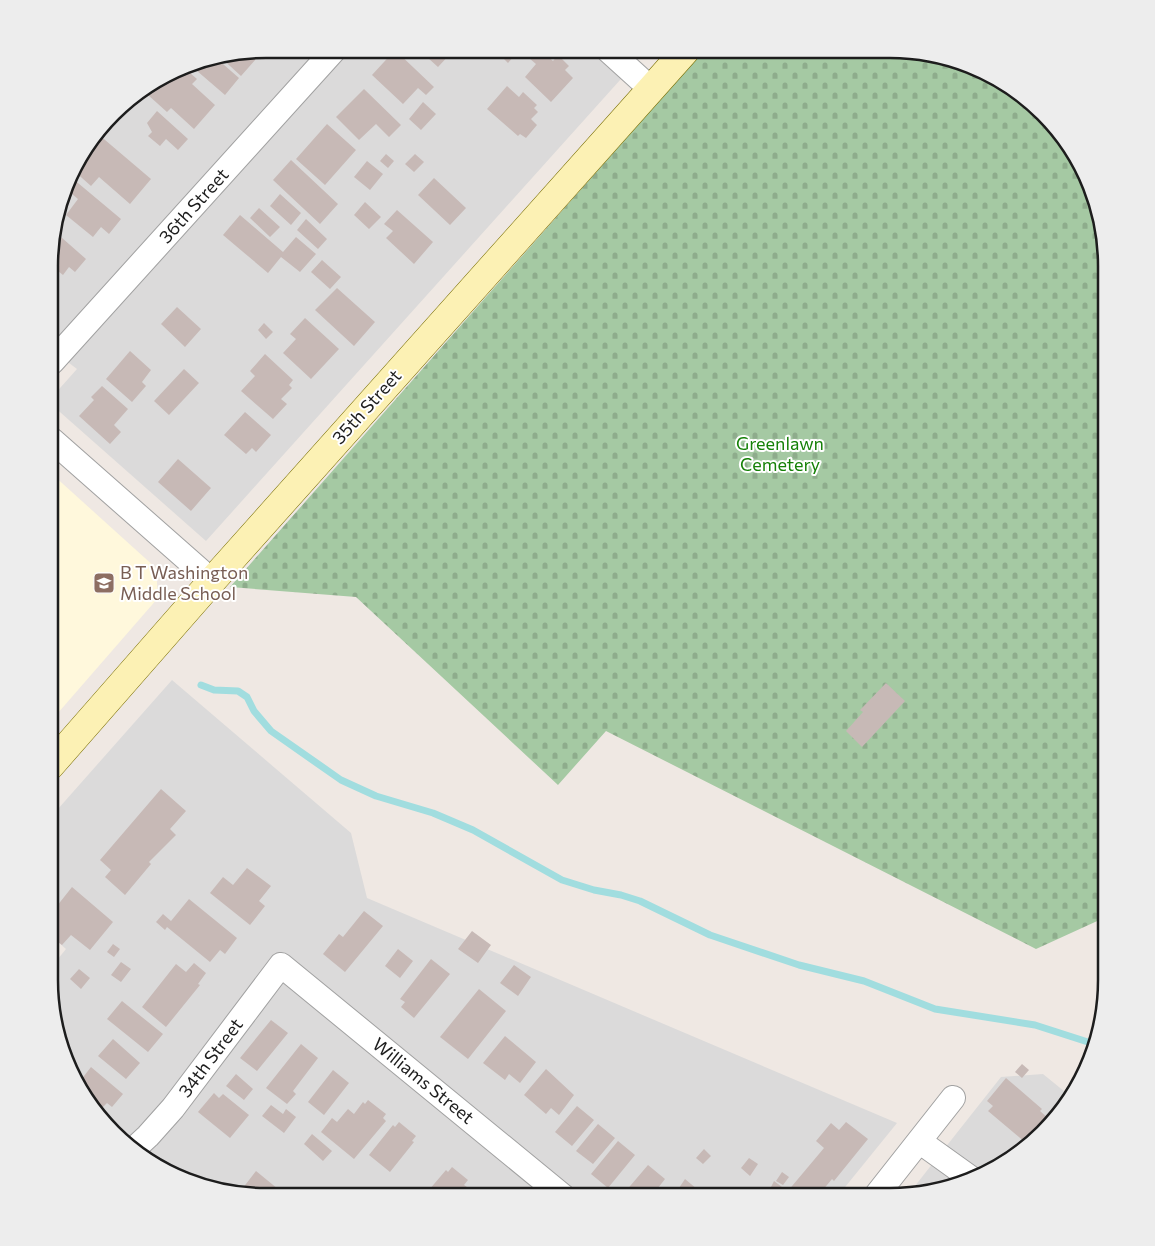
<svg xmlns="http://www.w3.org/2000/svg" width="1155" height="1246" font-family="Commissioner,sans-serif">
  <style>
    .residential { fill: #dbdada }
    .education { fill: #fff8dc }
    .cemetery { fill: url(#cemetery-stones) }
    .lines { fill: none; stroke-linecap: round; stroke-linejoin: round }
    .stream { stroke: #a1dddf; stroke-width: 7 }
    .building { fill: #c7b9b6 }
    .street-casing { stroke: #a1a1a1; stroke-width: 26 }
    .secondary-casing { stroke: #786d01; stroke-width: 29 }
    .street { stroke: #fff; stroke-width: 24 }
    .secondary { stroke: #fcf1b4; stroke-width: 28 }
    .labels { text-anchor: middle; stroke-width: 4; stroke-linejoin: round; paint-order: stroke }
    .street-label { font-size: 18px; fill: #1d1d1d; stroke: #fff }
    .park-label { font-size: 18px; fill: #158007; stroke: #fff }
    .education-label { font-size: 18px; fill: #785e54; stroke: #fff; text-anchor: start }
    .rim { fill: none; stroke: #1d1d1d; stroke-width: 2.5 }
  </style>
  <defs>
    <pattern id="cemetery-stones" width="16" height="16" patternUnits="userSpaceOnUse" patternTransform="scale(1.25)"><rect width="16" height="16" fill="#a5c9a3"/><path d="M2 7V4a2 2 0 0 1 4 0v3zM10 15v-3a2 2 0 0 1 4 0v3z" fill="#8eac8c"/></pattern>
  </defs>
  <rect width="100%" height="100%" fill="#efe8e3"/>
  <path class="residential" d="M 266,49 L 647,50 L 206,541 L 52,405 L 52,397 L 77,369 L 52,350 L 53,223 L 78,157 L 123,102 L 196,60 Z
    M 172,680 L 351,833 L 367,898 L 897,1123 L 837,1197 L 252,1197 L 157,1168 L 85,1101 L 60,1050 L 49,994 L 49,970 L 66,949 L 49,934 L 50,818 Z
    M 1043,1074 L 1070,1096 L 1010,1161 L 959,1186 L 907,1196 L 1001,1077 Z"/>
  <path class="education" d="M 52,474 L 156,568 L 158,598 L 51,721 Z"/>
  <path class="cemetery" d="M 704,50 L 918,51 L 998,78 L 1070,145 L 1095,196 L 1106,252 L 1106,917 L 1036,949 L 606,731 L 558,785 L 356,597 L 230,587 Z"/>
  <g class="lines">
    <path class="stream" d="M 201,685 L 214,690 L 238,691 L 247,697 L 254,711 L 271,731 L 341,780 L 376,796 L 433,813 L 473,830 L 562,880 L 594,890 L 621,895 L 640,901 L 710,935 L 799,965 L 864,981 L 935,1009 L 1035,1025 L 1091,1043"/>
  </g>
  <path class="building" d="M 418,49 L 447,49 L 451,53 L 438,67 Z
    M 494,49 L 520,49 L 508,63 Z
    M 395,50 L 434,87 L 426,95 L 418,88 L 403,104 L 372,75 Z
    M 537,50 L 541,50 L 553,61 L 558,55 L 569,66 L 565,70 L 573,78 L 551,102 L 525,77 L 536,64 L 529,58 Z
    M 248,52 L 256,59 L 241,76 L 219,56 Z
    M 215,57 L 239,78 L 225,95 L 189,64 L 196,60 Z
    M 183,67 L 197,79 L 192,84 L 215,105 L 194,129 L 171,108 L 167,112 L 148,95 L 163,79 Z
    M 507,86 L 519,97 L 523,92 L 537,105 L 534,108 L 538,112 L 531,119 L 537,125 L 526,138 L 520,134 L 518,136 L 487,109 Z
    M 364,89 L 401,125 L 389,137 L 376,124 L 359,140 L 336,117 Z
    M 423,102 L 436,114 L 421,130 L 409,119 Z
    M 157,111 L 188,139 L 178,150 L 166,139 L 160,146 L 148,136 L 152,132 L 147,123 Z
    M 327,124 L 356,150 L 325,185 L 296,159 Z
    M 98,134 L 151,179 L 130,204 L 99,177 L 91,186 L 73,170 L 78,158 Z
    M 386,154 L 394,161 L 388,168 L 380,161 Z
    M 415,154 L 424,162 L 414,172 L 405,164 Z
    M 291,160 L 338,204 L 320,224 L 273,180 Z
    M 367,161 L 383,174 L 370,190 L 354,177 Z
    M 72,178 L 121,219 L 109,234 L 101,227 L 93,237 L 66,215 L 78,199 L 66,189 Z
    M 434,178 L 466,208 L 450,225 L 418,195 Z
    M 280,194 L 301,213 L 291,225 L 270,206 Z
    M 365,202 L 381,217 L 369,229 L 354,215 Z
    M 259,208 L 280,227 L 270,237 L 250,218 Z
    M 397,210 L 433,242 L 414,264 L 386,238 L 393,231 L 384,224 Z
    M 240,215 L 283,252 L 296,237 L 316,254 L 300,272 L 281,257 L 268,273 L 223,235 Z
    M 306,219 L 327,239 L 318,249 L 297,230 Z
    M 53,230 L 86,259 L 75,272 L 69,267 L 63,275 L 53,267 Z
    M 322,260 L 341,277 L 330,289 L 311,272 Z
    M 337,288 L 375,322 L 354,346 L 315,310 Z
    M 177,307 L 201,329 L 185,347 L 161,324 Z
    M 305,318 L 339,349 L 311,379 L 283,353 L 296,339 L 290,334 Z
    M 264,323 L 273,332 L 266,339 L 258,330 Z
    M 130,351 L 151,370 L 142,382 L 146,386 L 132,402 L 106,379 Z
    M 265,354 L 293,380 L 289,385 L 292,388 L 281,399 L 287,404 L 273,419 L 241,391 L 255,376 L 250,371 Z
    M 184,369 L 199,383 L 169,415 L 154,401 Z
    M 102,386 L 128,409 L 114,425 L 121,432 L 110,444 L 79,416 L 94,400 L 91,397 Z
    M 245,412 L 271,435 L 256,452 L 252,448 L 246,454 L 224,435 Z
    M 178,459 L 211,488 L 191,511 L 158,482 Z
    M 886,683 L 905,701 L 862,747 L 846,731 L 863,712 L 860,710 Z
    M 161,789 L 186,811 L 170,829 L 176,835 L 149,862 L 151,864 L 125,895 L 105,877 L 111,870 L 100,860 Z
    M 247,868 L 271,886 L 259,901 L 265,906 L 250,925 L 210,893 L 223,877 L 233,885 Z
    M 72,887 L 113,922 L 90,950 L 71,935 L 62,945 L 49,935 L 50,909 L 53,911 Z
    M 189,899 L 237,938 L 225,954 L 220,950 L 210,962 L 167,927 L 165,930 L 156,922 L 163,914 L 171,921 Z
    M 364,911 L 383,926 L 345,972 L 323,954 L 339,934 L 343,937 Z
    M 472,931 L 491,945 L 478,963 L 458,949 Z
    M 113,944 L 120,949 L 114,957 L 107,952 Z
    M 398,949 L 413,961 L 400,978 L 385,966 Z
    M 431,959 L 450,974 L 414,1018 L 401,1007 L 405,1002 L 400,999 Z
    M 121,962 L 131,969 L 121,982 L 111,975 Z
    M 194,963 L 206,973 L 198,984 L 200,985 L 166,1027 L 142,1007 L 176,964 L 186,972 Z
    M 514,965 L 531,977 L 518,996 L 500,983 Z
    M 79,969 L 90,978 L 81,989 L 70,979 Z
    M 479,989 L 506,1011 L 468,1059 L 440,1037 Z
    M 122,1001 L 163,1034 L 148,1052 L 107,1019 Z
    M 271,1020 L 288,1033 L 257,1071 L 240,1058 Z
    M 505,1036 L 536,1062 L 520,1083 L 509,1074 L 505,1080 L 483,1063 Z
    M 113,1039 L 140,1063 L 126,1079 L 98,1056 Z
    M 301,1044 L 318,1058 L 293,1091 L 296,1094 L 287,1104 L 266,1088 Z
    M 1022,1064 L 1029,1070 L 1022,1078 L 1015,1072 Z
    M 91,1067 L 123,1094 L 112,1107 L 107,1103 L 103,1107 L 78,1086 L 77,1085 Z
    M 546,1069 L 574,1095 L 559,1115 L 551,1108 L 546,1114 L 524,1095 Z
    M 333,1070 L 349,1083 L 324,1115 L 308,1102 Z
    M 236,1074 L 253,1089 L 244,1100 L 226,1086 Z
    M 1006,1078 L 1042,1109 L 1040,1111 L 1049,1119 L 1026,1143 L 988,1111 L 993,1106 L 987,1101 Z
    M 214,1093 L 219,1098 L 223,1094 L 249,1115 L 230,1138 L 198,1112 Z
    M 368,1100 L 386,1114 L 383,1118 L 386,1121 L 354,1159 L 321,1132 L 332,1118 L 337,1122 L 348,1109 L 354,1114 L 363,1102 L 365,1104 Z
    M 271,1105 L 283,1114 L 286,1109 L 296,1117 L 284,1133 L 262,1116 Z
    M 577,1106 L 594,1120 L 572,1146 L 555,1132 Z
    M 399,1122 L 416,1136 L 412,1141 L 414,1142 L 390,1172 L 369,1155 L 393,1125 L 395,1127 Z
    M 846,1122 L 868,1139 L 834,1181 L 832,1179 L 817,1197 L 792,1197 L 787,1192 L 824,1148 L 816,1141 L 831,1123 L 839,1130 Z
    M 598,1124 L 615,1138 L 593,1164 L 576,1151 Z
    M 312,1134 L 332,1151 L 323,1161 L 304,1144 Z
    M 618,1141 L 635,1155 L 608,1188 L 591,1174 Z
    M 704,1149 L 711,1156 L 703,1164 L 696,1158 Z
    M 749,1158 L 758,1164 L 750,1176 L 741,1168 Z
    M 648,1165 L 665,1179 L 651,1197 L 630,1197 L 625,1192 Z
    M 452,1167 L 468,1180 L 464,1185 L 467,1187 L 459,1197 L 423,1197 L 446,1170 L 448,1172 Z
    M 256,1171 L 278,1189 L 271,1197 L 252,1197 L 239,1193 Z
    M 782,1172 L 789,1177 L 783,1185 L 776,1181 Z
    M 685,1179 L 704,1195 L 702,1197 L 673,1197 Z
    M 774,1181 L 782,1187 L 779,1192 L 771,1187 Z"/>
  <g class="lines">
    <g class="street-casing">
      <path id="street" d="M 608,50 L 651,89
        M 52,362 L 335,49
        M 52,440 L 212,581
        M 919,1141 L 972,1179
        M 135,1148 L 148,1136 L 173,1108 L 281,965 L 564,1197
        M 875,1197 L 953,1098"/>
    </g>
    <g class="secondary-casing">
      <path id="secondary" d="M 50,766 L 212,581 L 686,50"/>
    </g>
    <use href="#street" class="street"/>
    <use href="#secondary" class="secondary"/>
  </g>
  <defs>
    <g id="school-square" transform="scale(1.125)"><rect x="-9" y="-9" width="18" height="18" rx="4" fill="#8d6e63" stroke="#fff"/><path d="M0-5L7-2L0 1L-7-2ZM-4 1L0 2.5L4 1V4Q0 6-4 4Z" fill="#fff"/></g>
  </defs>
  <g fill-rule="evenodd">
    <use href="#school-square" x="104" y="583"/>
  </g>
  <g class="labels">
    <g class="street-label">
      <text transform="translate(194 206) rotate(-48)" y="6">36th Street</text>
      <text transform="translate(367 407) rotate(-48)" y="6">35th Street</text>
      <text transform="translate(211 1058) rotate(-53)" y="6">34th Street</text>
      <text transform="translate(423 1081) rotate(39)" y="6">Williams Street</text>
    </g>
    <g class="park-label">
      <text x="780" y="450">Greenlawn<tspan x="780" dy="21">Cemetery</tspan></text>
    </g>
    <g class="education-label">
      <text x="120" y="579">B T Washington<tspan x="120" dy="21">Middle School</tspan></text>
    </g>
  </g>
  <path d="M0 0H1155V1246H0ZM266 58H890A208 208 0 0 1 1098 266V980A208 208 0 0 1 890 1188H266A208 208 0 0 1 58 980V266A208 208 0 0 1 266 58Z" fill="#ededed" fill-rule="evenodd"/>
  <path class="rim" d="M266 58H890A208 208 0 0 1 1098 266V980A208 208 0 0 1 890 1188H266A208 208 0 0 1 58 980V266A208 208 0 0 1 266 58Z"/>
</svg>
